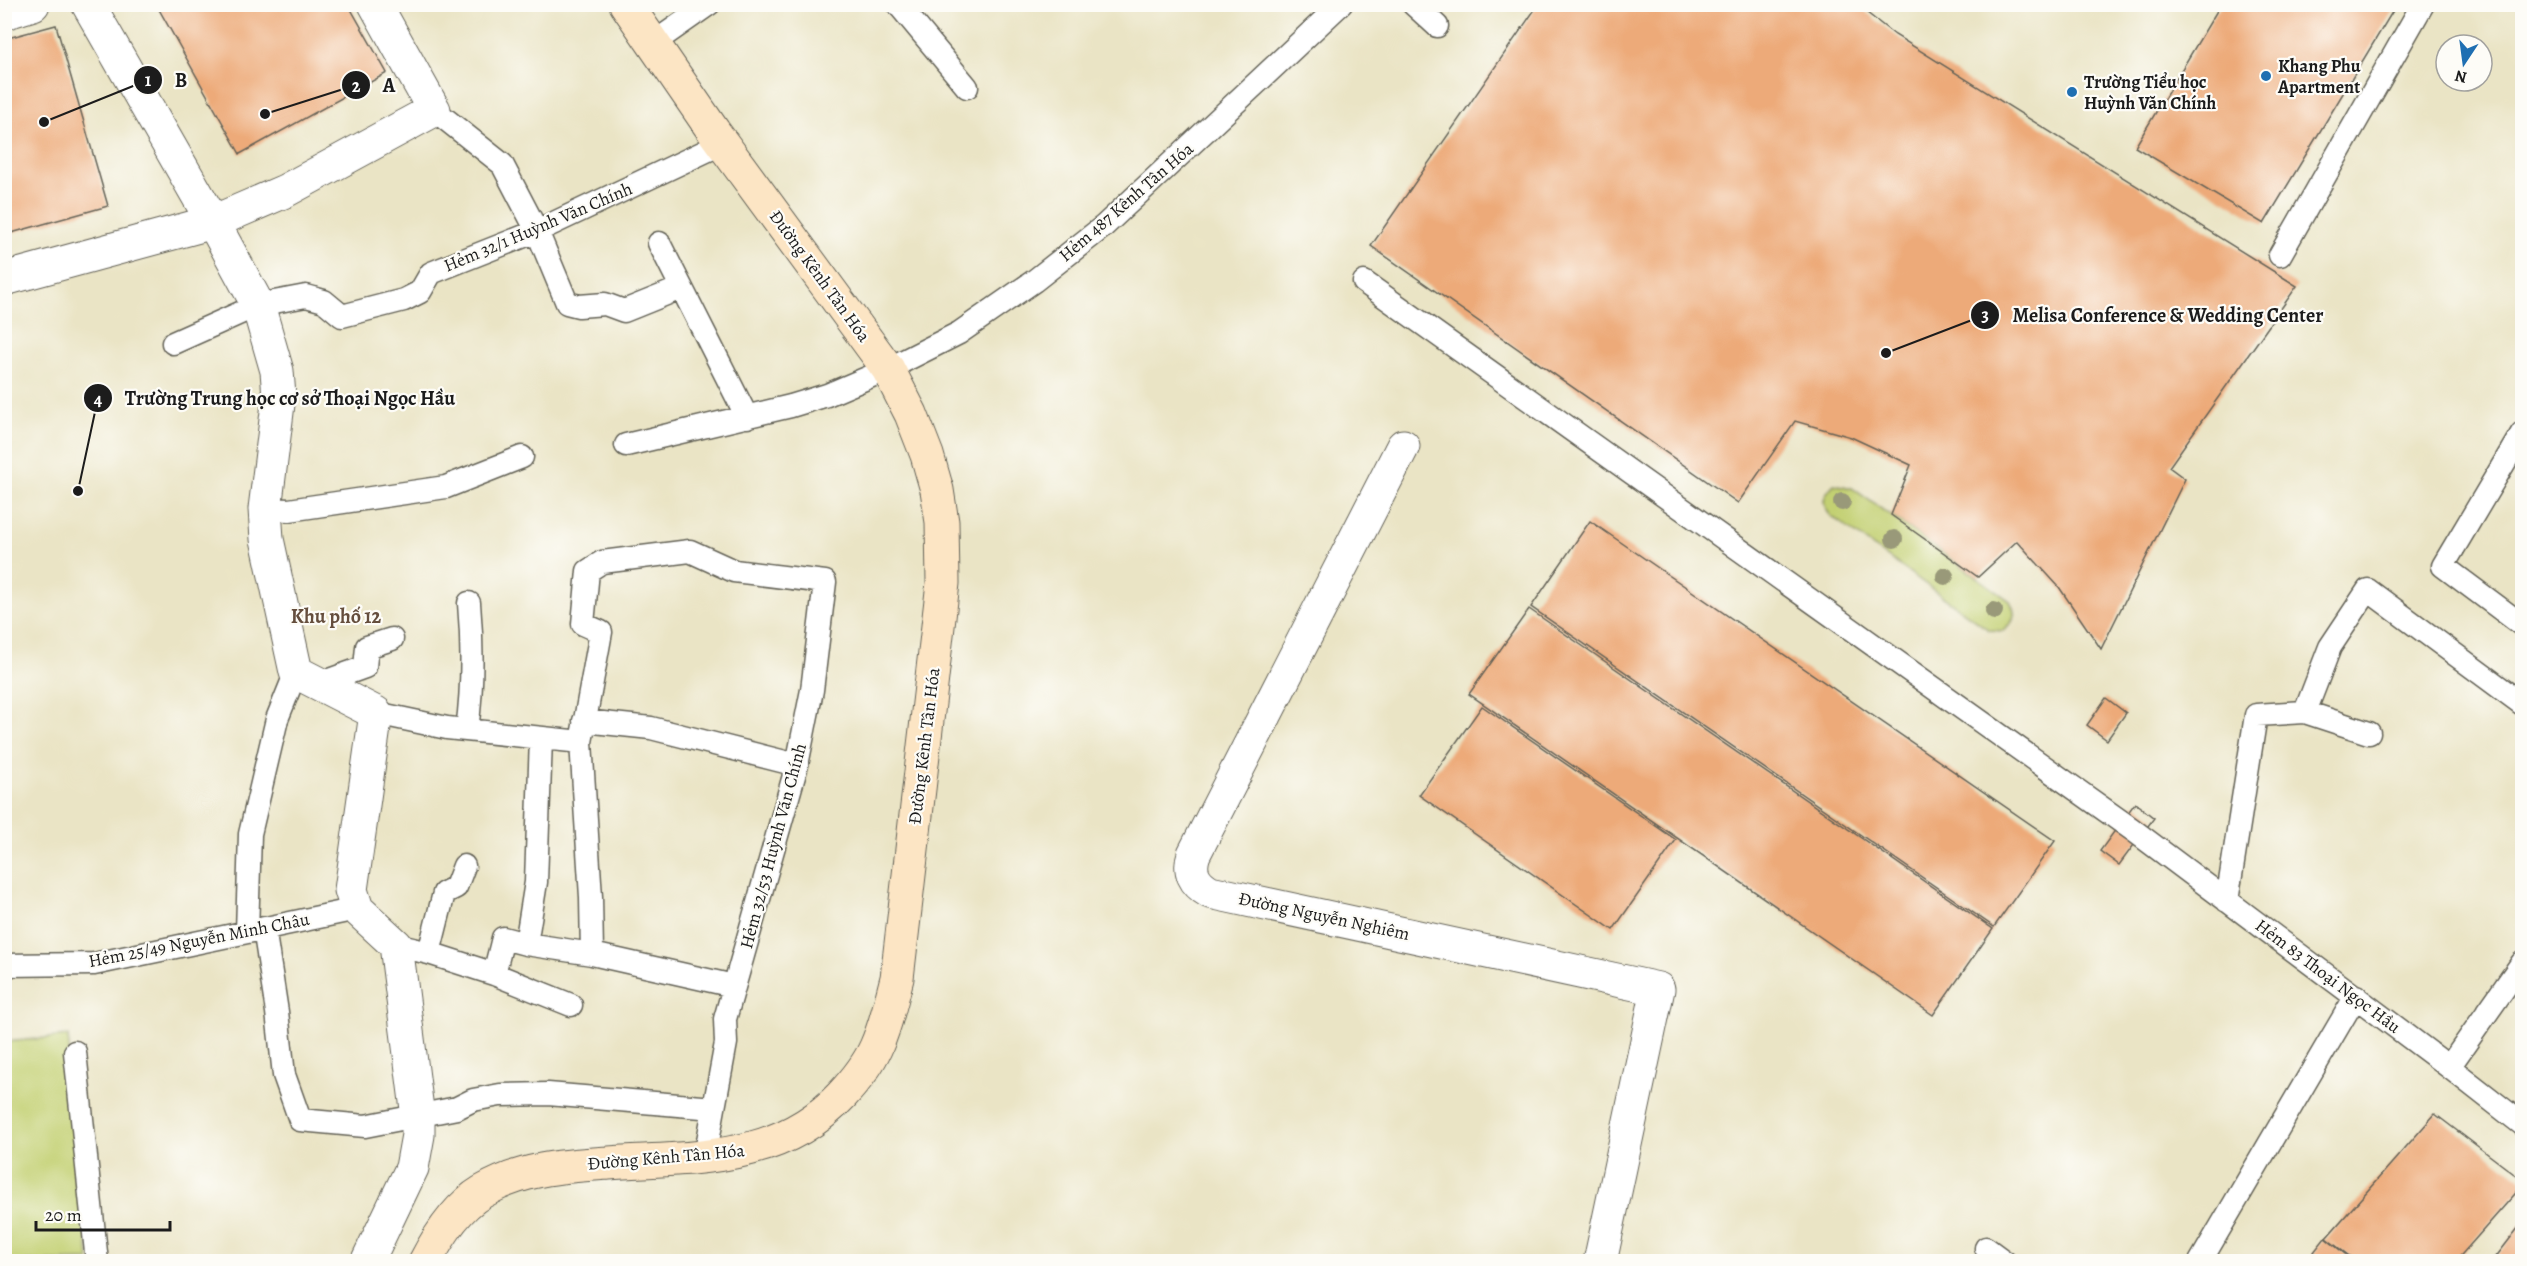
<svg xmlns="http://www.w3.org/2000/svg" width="2527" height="1266" font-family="Alegreya,serif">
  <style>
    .green { fill: #c3d072; stroke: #707647; stroke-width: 1.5 }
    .building { fill: #edaa79 }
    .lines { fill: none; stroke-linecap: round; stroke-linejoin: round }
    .lane-casing { stroke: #646257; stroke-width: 25 }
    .street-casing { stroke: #646257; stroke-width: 35 }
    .secondary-casing { stroke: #646257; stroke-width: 35 }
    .lane { stroke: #fff; stroke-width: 22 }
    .street { stroke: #fff; stroke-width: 33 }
    .secondary { stroke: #fce5c4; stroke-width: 33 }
    .tree { fill: #999979 }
    .poi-dot { fill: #1f6fb2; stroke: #fdfcf7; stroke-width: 2 }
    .labels { text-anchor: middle; stroke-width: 4.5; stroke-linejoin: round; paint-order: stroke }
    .poi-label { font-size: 18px; font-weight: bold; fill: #1c1c1c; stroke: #fdfcf7; text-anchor: start }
    .street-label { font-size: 18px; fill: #1c1c1c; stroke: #fdfcf7 }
    .neighbourhood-label { font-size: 20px; font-weight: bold; fill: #654e3d; stroke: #fdfcf7 }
    .leader { fill: none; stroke: #1c1c1c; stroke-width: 2 }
    .callout-dot { fill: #1c1c1c; stroke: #fdfcf7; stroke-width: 2 }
    .mark-label { font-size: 18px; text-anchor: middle; font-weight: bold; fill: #fff }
    .callout-label { font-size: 20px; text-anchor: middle; font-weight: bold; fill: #1c1c1c; stroke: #fdfcf7; stroke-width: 4.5; stroke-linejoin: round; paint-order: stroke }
  </style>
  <rect width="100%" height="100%" fill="#fdfcf7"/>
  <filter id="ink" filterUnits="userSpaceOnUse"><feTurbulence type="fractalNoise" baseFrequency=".0167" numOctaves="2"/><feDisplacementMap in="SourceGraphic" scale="12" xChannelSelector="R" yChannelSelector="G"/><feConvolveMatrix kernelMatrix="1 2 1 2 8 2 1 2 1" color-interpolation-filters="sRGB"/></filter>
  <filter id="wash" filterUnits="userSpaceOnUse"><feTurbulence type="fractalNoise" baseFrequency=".008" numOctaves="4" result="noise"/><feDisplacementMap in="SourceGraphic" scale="24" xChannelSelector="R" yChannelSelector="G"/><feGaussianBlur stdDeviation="1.35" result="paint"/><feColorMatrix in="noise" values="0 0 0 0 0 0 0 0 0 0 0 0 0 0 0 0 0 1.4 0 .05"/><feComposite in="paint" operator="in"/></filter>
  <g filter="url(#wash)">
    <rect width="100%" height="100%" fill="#eae4c5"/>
    <path class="green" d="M 1834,484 L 1852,488 L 2010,601 C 2017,614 2015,622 2003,631 L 1989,630 L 1831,516 C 1820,504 1823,495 1834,484 Z
      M 68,1036 L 89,1260 L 5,1262 L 5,1042 Z"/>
    <g id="blocks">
      <path class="building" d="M 156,4 L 348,4 L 387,73 L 240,154 Z
        M 2221,4 L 2397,4 L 2264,224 L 2135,147 Z
        M 1538,5 L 1857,5 L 1895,35 L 2297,286 L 2169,467 L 2185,479 L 2101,649 L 2059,587 L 2017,541 L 1978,577 L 1891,515 L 1911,465 L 1851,437 L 1795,421 L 1738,503 L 1371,246 Z
        M 56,25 L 108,206 L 4,235 L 4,39 Z
        M 1590,521 L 2055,841 L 1994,927 L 1531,607 Z
        M 1529,609 L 1993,929 L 1933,1015 L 1469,694 Z
        M 2106,698 L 2126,713 L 2107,740 L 2087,725 Z
        M 1482,706 L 1676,840 L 1613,930 L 1419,795 Z
        M 2135,803 L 2154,818 L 2119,865 L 2100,851 Z
        M 2435,1114 L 2522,1180 L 2522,1186 L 2455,1262 L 2357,1262 L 2326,1238 Z
        M 2522,1223 L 2522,1262 L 2492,1262 Z
        M 2325,1238 L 2355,1262 L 2306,1262 Z"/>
    </g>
  </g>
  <g filter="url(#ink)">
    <use href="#blocks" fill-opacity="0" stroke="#646257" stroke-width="1.5"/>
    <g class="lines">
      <g class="lane-casing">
        <path id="lane" d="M 898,4 L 967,87
          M 1413,4 L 1437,26
          M 652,44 L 709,4
          M 434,110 L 502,164 L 537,231 L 567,303 L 579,306 L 605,304 L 624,311 L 681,288
          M 659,243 L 747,417
          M 2280,255 L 2423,4
          M 1364,282 L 2133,830 L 2449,1067 L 2522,1124
          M 173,343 L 258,305 L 306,296 L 324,301 L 342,316 L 404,300 L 420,292 L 431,273 L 537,231 L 723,143
          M 2522,433 L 2443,566 L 2522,625
          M 626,445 L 791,406 L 827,395 L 888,369 L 959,333 L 1034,281 L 1104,226 L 1341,4
          M 265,509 L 289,510 L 446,487 L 522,457
          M 318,684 L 365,667 L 367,647 L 392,639
          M 2305,712 L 2330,647 L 2368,590 L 2522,704
          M 376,713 L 447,728 L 581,742
          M 584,721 L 651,728 L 797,765
          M 467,730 C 473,685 473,648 469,603
          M 2227,901 L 2256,715 L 2305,712 L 2369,733
          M 264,928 L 277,1012 L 284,1075 L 300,1120 L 365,1126 L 457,1108 L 473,1100 L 500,1095 L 548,1094 L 714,1108
          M 247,932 L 250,834 L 277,719 L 296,672
          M 526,944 L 592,954 L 734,986
          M 396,945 L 429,953 L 494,974 L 503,938 L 526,944 L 536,882 L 541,738
          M 429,953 L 444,893 L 456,887 L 464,866
          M 592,954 L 591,897 L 581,742 L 601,632 L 583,624 L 588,571 L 602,562 L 690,551 L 734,571 L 825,582 L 812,690 L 797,765 L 725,1019 L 726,1043 L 705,1157
          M 4,965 L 94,964 L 357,909
          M 494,974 L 571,1005
          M 75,1052 L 97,1262
          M 2449,1067 L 2522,963
          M 1986,1248 L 2005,1262
          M 2200,1262 L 2356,996"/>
      </g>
      <g class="street-casing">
        <path id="street" d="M 88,4 L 213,222 L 258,305 L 277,371 L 279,396 L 265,509 L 267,539 L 296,672 L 376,713 L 351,890 L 357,909 L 396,945 L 418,1117 L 418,1135 L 412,1168 L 367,1262
          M 4,13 L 33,4
          M 4,279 L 213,222 L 285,191 L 434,110 L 375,4
          M 1403,446 L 1194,854 C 1188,871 1194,883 1210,892 L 1658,989 L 1600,1262"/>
      </g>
      <g class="secondary-casing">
        <path id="secondary" d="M 425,1262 C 438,1237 457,1207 482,1192 C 522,1168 564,1166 609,1163 C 694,1157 779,1163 842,1095 C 855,1081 868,1065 876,1047 C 886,1025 891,1001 897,978 L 943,583 L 942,522 L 937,490 L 927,455 L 911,414 L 888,369 L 714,132 L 626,4"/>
      </g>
      <use href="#lane" class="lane"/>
      <use href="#street" class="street"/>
      <use href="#secondary" class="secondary"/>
    </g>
    <g class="tree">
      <circle cx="1842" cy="502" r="9"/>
      <circle cx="1894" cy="539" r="9"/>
      <circle cx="1945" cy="576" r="9"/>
      <circle cx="1994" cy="611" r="9"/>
    </g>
  </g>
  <g class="poi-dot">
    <circle cx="2266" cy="76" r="6"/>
    <circle cx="2072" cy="92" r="6"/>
  </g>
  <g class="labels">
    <g class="poi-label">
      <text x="2278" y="72">Khang Phu<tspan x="2278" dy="21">Apartment</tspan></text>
      <text x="2084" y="88">Trường Tiểu học<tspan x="2084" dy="21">Huỳnh Văn Chính</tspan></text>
    </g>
    <g class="street-label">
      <text transform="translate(1126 202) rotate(-41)" y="6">Hẻm 487 Kênh Tân Hóa</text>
      <text transform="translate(538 227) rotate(-23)" y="6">Hẻm 32/1 Huỳnh Văn Chính</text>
      <text transform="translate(820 276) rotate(54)" y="6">Đường Kênh Tân Hóa</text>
      <text transform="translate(924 746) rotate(-83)" y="6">Đường Kênh Tân Hóa</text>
      <text transform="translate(773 846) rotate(-75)" y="6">Hẻm 32/53 Huỳnh Văn Chính</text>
      <text transform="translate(1324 916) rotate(12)" y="6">Đường Nguyễn Nghiêm</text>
      <text transform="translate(199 940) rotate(-11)" y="6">Hẻm 25/49 Nguyễn Minh Châu</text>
      <text transform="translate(2328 976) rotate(37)" y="6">Hẻm 83 Thoại Ngọc Hầu</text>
      <text transform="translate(666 1157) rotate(-5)" y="6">Đường Kênh Tân Hóa</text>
    </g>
    <g class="neighbourhood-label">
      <text x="336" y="623">Khu phố 12</text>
    </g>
  </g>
  <path class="leader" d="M44 122L148 80M265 114L356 85M1886 353L1985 315M78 491L98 398"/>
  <g class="callout-dot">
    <circle cx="44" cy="122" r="6"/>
    <circle cx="265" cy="114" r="6"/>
    <circle cx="1886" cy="353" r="6"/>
    <circle cx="78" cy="491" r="6"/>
    <circle cx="148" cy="80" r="15"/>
    <circle cx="356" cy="85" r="15"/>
    <circle cx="1985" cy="315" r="15"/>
    <circle cx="98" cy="398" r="15"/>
  </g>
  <g class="mark-label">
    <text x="148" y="86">1</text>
    <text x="356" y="92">2</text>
    <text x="1985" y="321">3</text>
    <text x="98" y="405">4</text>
  </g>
  <g class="callout-label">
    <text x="181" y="87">B</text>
    <text x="389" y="92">A</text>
    <text x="2168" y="322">Melisa Conference &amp; Wedding Center</text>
    <text x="290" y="405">Trường Trung học cơ sở Thoại Ngọc Hầu</text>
  </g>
  <rect width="2527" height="1266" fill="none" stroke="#fdfcf7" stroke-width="24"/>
  <g transform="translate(2464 63) rotate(193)"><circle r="28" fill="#fdfcf7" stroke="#a3a29f" stroke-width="1.5"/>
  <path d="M0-4.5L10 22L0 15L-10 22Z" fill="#1f6fb2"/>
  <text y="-9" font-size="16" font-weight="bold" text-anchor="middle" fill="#1c1c1c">N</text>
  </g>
  <path d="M36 1221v9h134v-9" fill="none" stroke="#1c1c1c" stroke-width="3"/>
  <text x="45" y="1221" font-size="18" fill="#1c1c1c" stroke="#fdfcf7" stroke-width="4.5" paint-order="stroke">20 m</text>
</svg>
